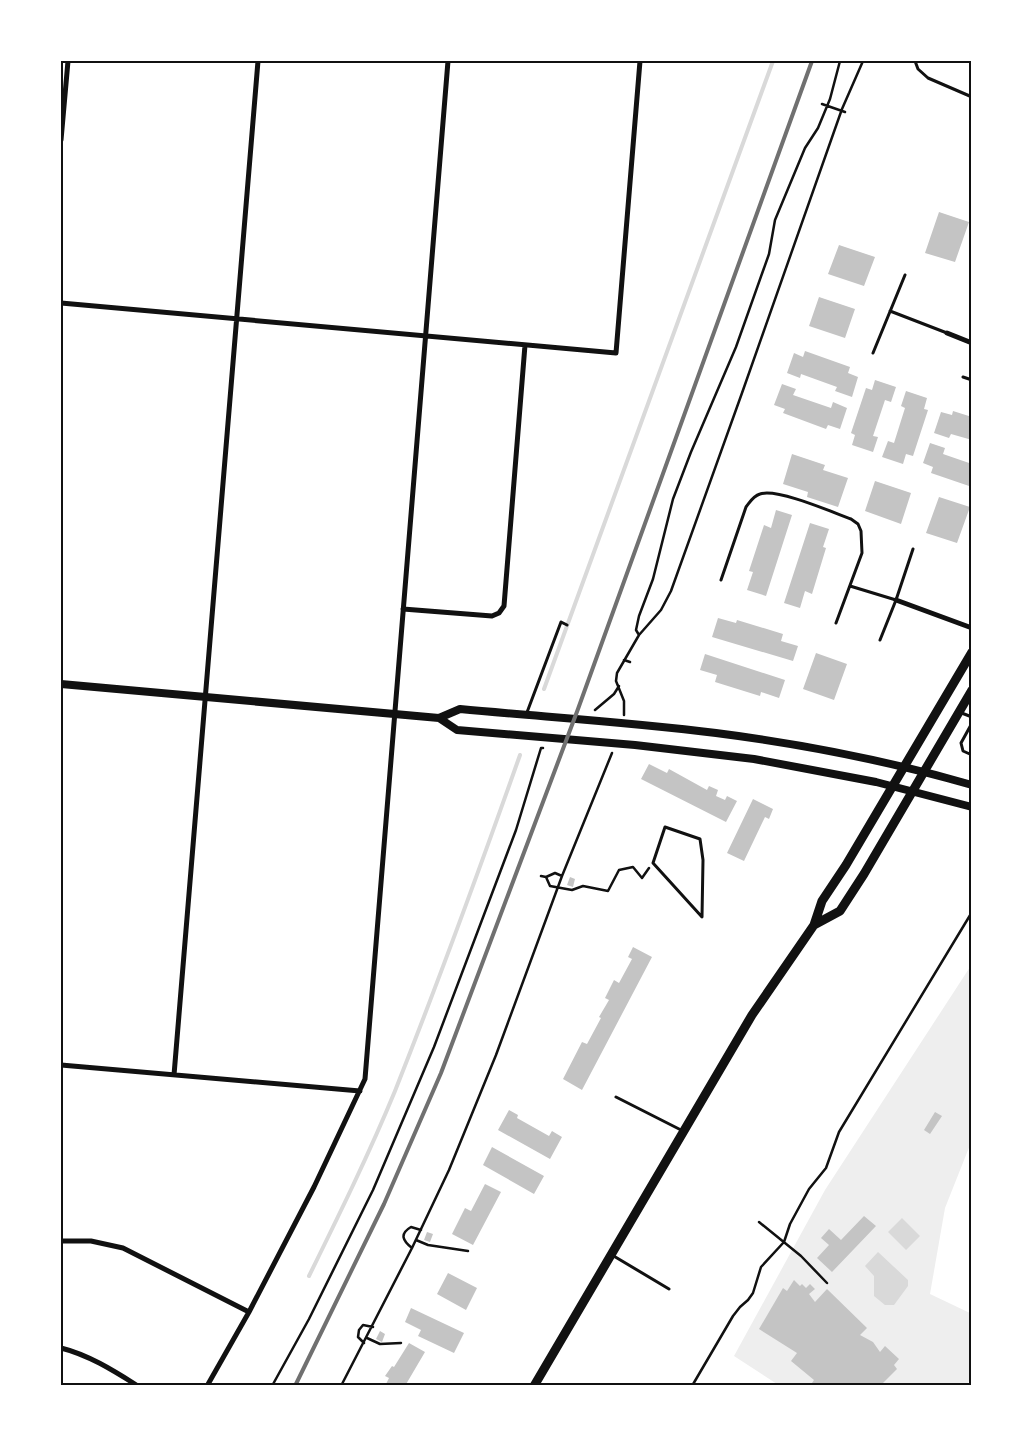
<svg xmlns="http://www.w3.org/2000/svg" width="1033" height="1447" font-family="'Space Grotesk',sans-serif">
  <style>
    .green { fill: #eee }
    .water { fill: #d9d9d9 }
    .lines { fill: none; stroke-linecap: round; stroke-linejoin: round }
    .stream { stroke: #d9d9d9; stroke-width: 4 }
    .building { fill: #c4c4c4 }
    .path { stroke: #111; stroke-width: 2.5 }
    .service { stroke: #111; stroke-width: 3 }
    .minor { stroke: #111; stroke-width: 5 }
    .tertiary { stroke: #111; stroke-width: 8 }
    .secondary { stroke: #111; stroke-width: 9 }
    .rail { stroke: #707070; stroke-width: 4 }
    .neatline { fill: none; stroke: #111; stroke-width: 2 }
  </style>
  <rect width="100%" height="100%" fill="#fff"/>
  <path class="green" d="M 972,964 L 972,1140 L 945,1208 L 930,1294 L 972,1314 L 972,1373 L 967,1386 L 780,1386 L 734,1356 L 825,1190 Z"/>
  <path class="water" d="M 902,1218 L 920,1236 L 906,1250 L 888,1232 Z
    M 878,1252 L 908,1280 L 908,1286 L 894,1305 L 885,1305 L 874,1296 L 874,1276 L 865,1266 Z"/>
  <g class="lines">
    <path class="stream" d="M 544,689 L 773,61
      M 309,1276 C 339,1215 369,1154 395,1091 C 439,980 480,868 520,755"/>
  </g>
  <path class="building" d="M 939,212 L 969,222 L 955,262 L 925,253 Z
    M 839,245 L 875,257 L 864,286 L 828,274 Z
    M 819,297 L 855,309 L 845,338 L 809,326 Z
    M 805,351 L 850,367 L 848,373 L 858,377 L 852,397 L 835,391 L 837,387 L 801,374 L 800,378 L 787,373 L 794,353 L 803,357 Z
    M 875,380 L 896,387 L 891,402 L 885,400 L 873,436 L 878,437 L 873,452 L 852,445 L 855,435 L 851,433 L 866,388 L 872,390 Z
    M 782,384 L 796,389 L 793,395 L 831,408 L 833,402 L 847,408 L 840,429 L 828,425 L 826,429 L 783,413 L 785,409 L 774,405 Z
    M 906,391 L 927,398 L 924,409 L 928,410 L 913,456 L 906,454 L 903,464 L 882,457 L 888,441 L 894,443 L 905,408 L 901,406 Z
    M 953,411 L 972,417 L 972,440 L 951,434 L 949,438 L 934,433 L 941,412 L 952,415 Z
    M 930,443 L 945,448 L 943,454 L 972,464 L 972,487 L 931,473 L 933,467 L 923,463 Z
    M 792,454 L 825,465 L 823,470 L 848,478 L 838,507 L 807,497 L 808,492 L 783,484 Z
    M 875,481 L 911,493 L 901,524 L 865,511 Z
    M 939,497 L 970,507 L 957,543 L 926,533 Z
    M 776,510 L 792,515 L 766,596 L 747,590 L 753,572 L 749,571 L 764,525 L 771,528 Z
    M 810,523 L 829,529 L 823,547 L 826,548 L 812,594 L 805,591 L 800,608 L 784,603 Z
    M 718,618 L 736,623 L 737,620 L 783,634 L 781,641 L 798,646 L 793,661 L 712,637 Z
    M 816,653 L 847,664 L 834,700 L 803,689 Z
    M 705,654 L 785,680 L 779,698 L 761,692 L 760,696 L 715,682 L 717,675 L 700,670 Z
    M 649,764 L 667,773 L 669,769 L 707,790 L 709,786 L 718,790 L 716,796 L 725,800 L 727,796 L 737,801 L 726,822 L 641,779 Z
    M 753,799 L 773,809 L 769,819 L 765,817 L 744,861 L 727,853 Z
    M 570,877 L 575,879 L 573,887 L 567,885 Z
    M 633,947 L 652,957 L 582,1090 L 563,1079 L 582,1042 L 587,1044 L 601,1018 L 599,1017 L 609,1000 L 605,998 L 614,980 L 619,983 L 632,959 L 628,957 Z
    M 509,1110 L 518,1115 L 517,1118 L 549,1136 L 552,1131 L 562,1137 L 550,1159 L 498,1130 Z
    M 935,1112 L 942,1116 L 930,1134 L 924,1130 Z
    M 492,1147 L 544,1176 L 534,1194 L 483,1165 Z
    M 485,1184 L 501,1192 L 473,1245 L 452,1234 L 465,1208 L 471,1211 Z
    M 864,1216 L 876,1226 L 832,1272 L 817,1258 L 829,1245 L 821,1238 L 829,1229 L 841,1240 Z
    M 427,1232 L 433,1234 L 430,1242 L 424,1240 Z
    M 448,1273 L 477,1288 L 466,1310 L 437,1294 Z
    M 794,1280 L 800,1286 L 802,1284 L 806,1288 L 810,1284 L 815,1289 L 809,1294 L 815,1302 L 827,1289 L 867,1328 L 860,1335 L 873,1342 L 880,1352 L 885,1346 L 899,1359 L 894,1365 L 897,1369 L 880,1386 L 810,1386 L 814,1380 L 791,1361 L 797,1353 L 759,1329 L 783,1288 L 787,1291 Z
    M 411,1308 L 464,1333 L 454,1353 L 418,1336 L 421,1330 L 405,1322 Z
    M 380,1331 L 385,1334 L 382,1342 L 376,1339 Z
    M 409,1343 L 425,1352 L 405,1386 L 385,1386 L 389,1378 L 385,1376 L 392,1366 L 394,1367 Z"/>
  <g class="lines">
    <path class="path" d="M 822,104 L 845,112
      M 639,635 L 636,630 L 639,616 L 653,579 L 673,499 L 691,452 L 736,347 L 769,254 L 775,220 L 805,148 L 818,128 L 830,99 L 840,61
      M 624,660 L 630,662
      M 595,710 L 614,694 L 619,686
      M 624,715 L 624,701 L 616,681 L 617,673 L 639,635 L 661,610 L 671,591 L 742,393 L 842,109 L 863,61
      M 541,876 L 546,877 L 550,886 L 572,890 L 583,886 L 608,891 L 619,870 L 633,867 L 642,878 L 649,868
      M 546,877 L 555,873 L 562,876
      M 759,1222 L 801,1256 L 827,1283
      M 416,1240 L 428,1245 L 468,1251
      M 412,1248 C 403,1241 399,1234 411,1227 L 421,1230
      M 367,1338 L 380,1344 L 401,1343
      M 364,1343 L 358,1337 L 359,1330 L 363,1325 L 373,1327
      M 272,1386 L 309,1319 L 373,1190 L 434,1047 L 516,830 L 541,748 L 543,748
      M 341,1386 L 412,1248 L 449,1170 L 496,1055 L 562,876 L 612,753
      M 692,1386 L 733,1316 L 740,1307 L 748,1300 L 753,1293 L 761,1267 L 784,1242 L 790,1224 L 809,1189 L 826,1168 L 839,1132 L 972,912"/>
    <path class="service" d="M 915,61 L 918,69 L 928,78 L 972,97
      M 890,311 L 947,333
      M 873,353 L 905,275
      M 963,377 L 972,380
      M 721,580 L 746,507 C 750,502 753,496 760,494 C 777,488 832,512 851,519 L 858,524 L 861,531 L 862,553 L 836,623
      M 850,586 L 896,600
      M 880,640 L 896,600 L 913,549
      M 959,712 L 972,717
      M 526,715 L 561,622 L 567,625
      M 972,723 L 961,743 L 963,751 L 972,755
      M 665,827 L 700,839 L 703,860 L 702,917 L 653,863 Z
      M 616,1097 L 683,1131
      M 612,1255 L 669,1289"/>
    <path class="minor" d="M 61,140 L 68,61
      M 61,303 L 616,353 L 640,61
      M 947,333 L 972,343
      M 896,600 L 972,628
      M 403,609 L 492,616 L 499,613 L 504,606 L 525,345
      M 61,1065 L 360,1091
      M 174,1075 L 258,61
      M 61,1241 L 91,1241 L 123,1248 L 249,1312
      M 61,1348 C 89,1355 114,1371 138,1386
      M 207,1386 L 249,1312 L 314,1187 L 365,1079 L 448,61"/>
    <path class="tertiary" d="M 61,684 L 439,718 L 457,730 L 635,745 L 754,759 L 876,782 L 972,807
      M 439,718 L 460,709 C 545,717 631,722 716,733 C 802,744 889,761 972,785"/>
    <path class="secondary" d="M 814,925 L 840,911 L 864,874 L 972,690
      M 534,1386 L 752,1015 L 814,925 L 822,901 L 846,865 L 972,652"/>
    <path class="rail" d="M 295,1386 L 384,1204 L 441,1073 L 578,709 L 812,61"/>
  </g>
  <rect width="1033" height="1447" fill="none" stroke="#ffffff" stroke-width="125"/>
  <rect x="62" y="62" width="908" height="1322" class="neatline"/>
</svg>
